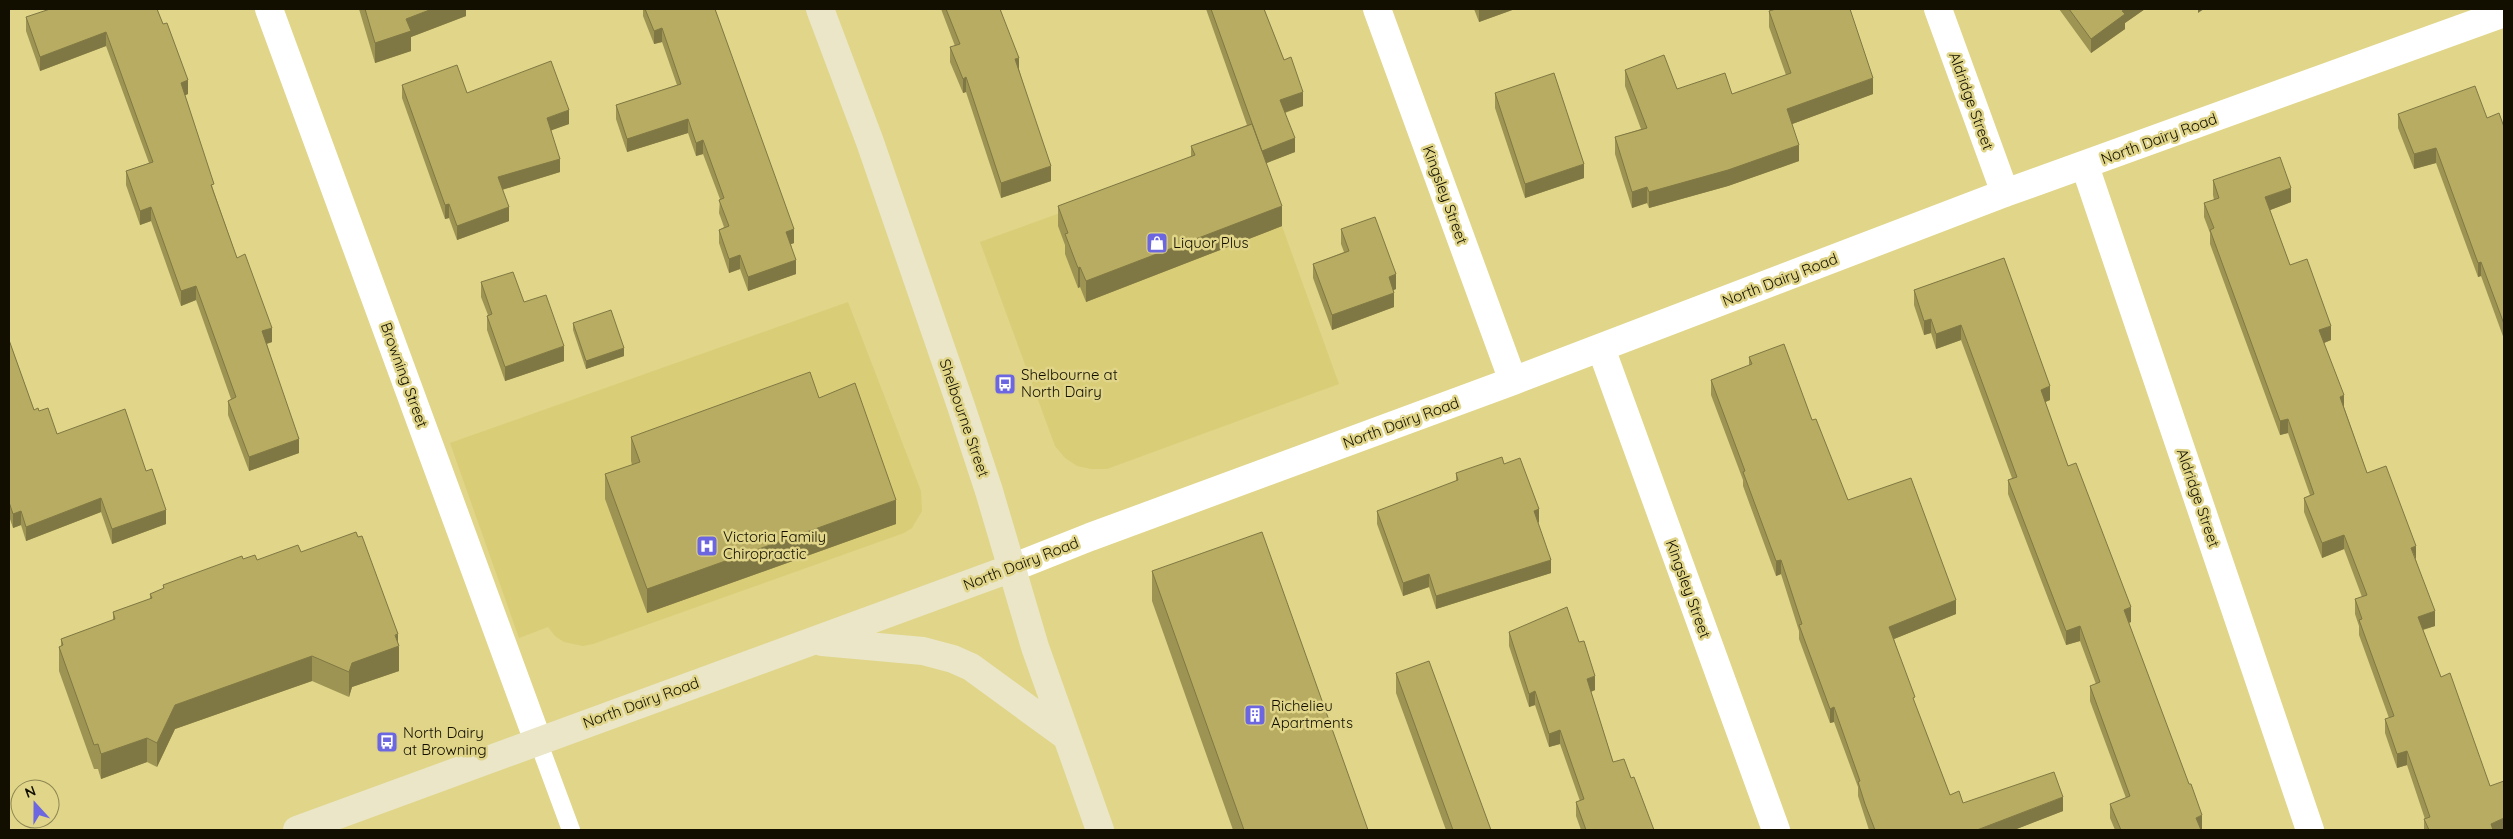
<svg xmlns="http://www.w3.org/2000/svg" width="2513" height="839" font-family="Quicksand,sans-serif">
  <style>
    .built { fill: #dacd78 }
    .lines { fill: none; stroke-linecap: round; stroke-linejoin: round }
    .lane { stroke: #fff; stroke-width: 18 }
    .street { stroke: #fff; stroke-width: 28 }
    .secondary { stroke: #eae6c7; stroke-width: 28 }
    .wall { fill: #9d9453 }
    .shaded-wall { fill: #807844 }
    .building { fill: #b7ac61; stroke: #807844 }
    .labels { text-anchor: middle; stroke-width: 5; stroke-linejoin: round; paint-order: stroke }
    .street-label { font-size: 15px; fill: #120f00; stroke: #e0d588 }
    .poi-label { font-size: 15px; fill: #120f00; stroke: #e0d588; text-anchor: start }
  </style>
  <rect width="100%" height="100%" fill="#e0d588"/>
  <path class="built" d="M 1252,143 L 1339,384 L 1107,469 L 1091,469 L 1077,466 L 1065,458 L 1055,446 L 980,242 Z
    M 848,302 L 921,491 L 922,511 L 912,528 L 904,533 L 593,644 L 583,646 L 564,642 L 555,636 L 548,627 L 519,638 L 450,443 Z"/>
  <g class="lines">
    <path class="lane" d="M 538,741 L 571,830"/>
    <path class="street" d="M 269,9 L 538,741
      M 1377,9 L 1513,381
      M 1938,9 L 2005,193
      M 2085,166 L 2310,830
      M 1601,348 L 1776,830
      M 1012,568 L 1090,537 L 1513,381 L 2005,193 L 2504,13"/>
    <path class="secondary" d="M 820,9 L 870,142 L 961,406 L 989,491 L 1035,647 L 1100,830
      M 822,642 L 923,651 L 953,659 L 971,667 L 1067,737
      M 297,830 L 1012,568"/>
  </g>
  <path class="wall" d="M 157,9 L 188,94 L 185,95 L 214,192 L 237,258 L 272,342 L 267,344 L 299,453 L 249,471 L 228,415 L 228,401 L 231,399 L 196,300 L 181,306 L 151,221 L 140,225 L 126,185 L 126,171 L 149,163 L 106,46 L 40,71 L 26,31 L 26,17 Z
    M 359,9 L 466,9 L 466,16 L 411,37 L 411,51 L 375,63 Z
    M 643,9 L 715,9 L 794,243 L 791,244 L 796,274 L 748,291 L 740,269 L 729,273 L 719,243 L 719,230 L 724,227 L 719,213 L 720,199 L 703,154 L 696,156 L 688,133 L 627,152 L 616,119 L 616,105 L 677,85 L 662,42 L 654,44 L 643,16 Z
    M 941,9 L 1000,9 L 1019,69 L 1051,181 L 1001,198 L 966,92 L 963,93 L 950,62 L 950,47 L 955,46 Z
    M 1206,9 L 1264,9 L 1284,60 L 1303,106 L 1285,113 L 1295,152 L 1266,163 L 1282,226 L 1086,302 L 1080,287 L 1078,288 L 1065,254 L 1065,245 L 1058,226 L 1058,206 L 1191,157 L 1191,146 L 1247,125 Z
    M 1474,9 L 1515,9 L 1479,22 Z
    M 2059,9 L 2145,9 L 2125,23 L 2125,29 L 2091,53 Z
    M 1769,11 L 1873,94 L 1792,124 L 1799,161 L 1728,186 L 1649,208 L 1647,203 L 1632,208 L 1615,154 L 1615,137 L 1641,129 L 1625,86 L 1625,70 L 1677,89 L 1732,94 L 1786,75 L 1769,27 Z
    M 402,85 L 467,93 L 569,124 L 551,130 L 560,172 L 502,190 L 509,221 L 457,240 L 449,218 L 445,219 L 402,98 Z
    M 1495,93 L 1584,178 L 1525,198 L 1495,108 Z
    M 2398,114 L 2487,118 L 2504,127 L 2504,339 L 2481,276 L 2478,277 L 2436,163 L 2414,169 L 2398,128 Z
    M 2213,180 L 2291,202 L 2270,210 L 2290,265 L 2331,340 L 2324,343 L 2344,407 L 2367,473 L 2416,560 L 2435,626 L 2423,630 L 2441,677 L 2504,830 L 2424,830 L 2424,819 L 2425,819 L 2407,765 L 2397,768 L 2385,733 L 2385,719 L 2389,718 L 2359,635 L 2359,626 L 2355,614 L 2355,599 L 2362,597 L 2344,549 L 2322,558 L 2304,512 L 2304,498 L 2310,495 L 2288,433 L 2280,435 L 2210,244 L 2210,233 L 2204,217 L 2204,203 L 2214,200 L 2213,195 Z
    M 1341,229 L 1396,289 L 1393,290 L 1394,307 L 1332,330 L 1313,278 L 1313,264 L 1344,252 L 1341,244 Z
    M 2004,258 L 2050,400 L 2045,402 L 2068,466 L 2131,622 L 2129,623 L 2202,830 L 2115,830 L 2110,818 L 2110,804 L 2126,798 L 2090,701 L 2090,686 L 2096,684 L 2080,641 L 2066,645 L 2008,494 L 2008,480 L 2012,478 L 1961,340 L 1936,349 L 1931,333 L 1924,335 L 1914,305 L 1914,290 Z
    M 481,282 L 524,302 L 564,361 L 505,381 L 487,330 L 487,316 L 488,315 L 481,297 Z
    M 573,323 L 624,356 L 586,369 L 573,330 Z
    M 9,340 L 34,410 L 39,411 L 57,434 L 146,471 L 166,524 L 112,544 L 101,512 L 26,541 L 21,525 L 13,528 L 9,516 Z
    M 1749,357 L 1812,420 L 1848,500 L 1956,614 L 1894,639 L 1915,705 L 1950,795 L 1963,803 L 2063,811 L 2014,830 L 1869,830 L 1858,796 L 1858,787 L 1834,722 L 1830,723 L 1799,639 L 1799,631 L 1781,574 L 1776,576 L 1743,486 L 1743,480 L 1711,395 L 1711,380 L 1749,366 Z
    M 819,398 L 896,524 L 647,613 L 605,499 L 605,474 L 632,465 L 631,461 L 631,437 Z
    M 1504,464 L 1539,522 L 1538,523 L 1551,573 L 1436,609 L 1429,587 L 1403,596 L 1377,524 L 1377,511 L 1456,481 L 1456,473 Z
    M 301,552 L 398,642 L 399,671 L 352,687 L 349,697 L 312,681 L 175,729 L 157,767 L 147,762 L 101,779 L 98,769 L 94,769 L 59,671 L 59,647 L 61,646 L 61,639 L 113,620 L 113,612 L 150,599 L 150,594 L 163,589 L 163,585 L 243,559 L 257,560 Z
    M 1152,571 L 1368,830 L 1233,830 L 1152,601 Z
    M 1509,632 L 1595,690 L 1591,692 L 1613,762 L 1631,778 L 1654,830 L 1581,830 L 1576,816 L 1576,802 L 1580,801 L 1560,744 L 1549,747 L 1535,705 L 1529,707 L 1509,646 Z
    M 1396,673 L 1491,830 L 1446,830 L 1396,693 Z"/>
  <path class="shaded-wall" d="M 432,9 L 466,9 L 466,16 L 411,37 L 411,51 L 375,63 L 375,43 L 406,19 Z
    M 1479,9 L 1515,9 L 1479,22 Z
    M 2125,9 L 2145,9 L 2125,23 L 2125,29 L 2091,53 L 2091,39 Z
    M 2198,9 L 2204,9 L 2198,13 Z
    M 662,28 L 662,42 L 654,44 L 654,31 Z
    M 106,32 L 106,46 L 40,71 L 40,57 Z
    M 1019,58 L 1019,72 L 1015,59 Z
    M 966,77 L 966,92 L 963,93 L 963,79 Z
    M 1873,78 L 1873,94 L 1787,126 L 1787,109 Z
    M 188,80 L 188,94 L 181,97 L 181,83 Z
    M 1303,92 L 1303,106 L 1280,114 L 1280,100 Z
    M 569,110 L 569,124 L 547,132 L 547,118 Z
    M 688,119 L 688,133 L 627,152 L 627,139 Z
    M 1295,138 L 1295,152 L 1262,165 L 1262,151 Z
    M 703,140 L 703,154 L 696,156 L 696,143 Z
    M 1799,145 L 1799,161 L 1728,186 L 1649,208 L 1649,192 Z
    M 2436,148 L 2436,163 L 2414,169 L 2414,154 Z
    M 560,159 L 560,172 L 498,191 L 498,177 Z
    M 1584,164 L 1584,178 L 1525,198 L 1525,184 Z
    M 1051,166 L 1051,181 L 1001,198 L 1001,183 Z
    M 1647,187 L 1647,203 L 1632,208 L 1632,192 Z
    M 2291,188 L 2291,202 L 2265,212 L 2265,197 Z
    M 449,204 L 449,218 L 445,219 L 445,205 Z
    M 1282,206 L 1282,226 L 1086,302 L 1086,281 Z
    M 151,207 L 151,221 L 140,225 L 140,211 Z
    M 509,207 L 509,221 L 457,240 L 457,226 Z
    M 794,229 L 794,243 L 786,246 L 786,232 Z
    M 740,255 L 740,269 L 729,273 L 729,259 Z
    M 796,260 L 796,274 L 748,291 L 748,277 Z
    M 2481,262 L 2481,276 L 2478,277 L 2478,263 Z
    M 1080,267 L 1080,287 L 1078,288 L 1078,268 Z
    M 1396,274 L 1396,289 L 1389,292 L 1389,277 Z
    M 196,286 L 196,300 L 181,306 L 181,291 Z
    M 1394,293 L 1394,307 L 1332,330 L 1332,315 Z
    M 1931,319 L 1931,333 L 1924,335 L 1924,321 Z
    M 1961,325 L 1961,340 L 1936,349 L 1936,334 Z
    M 2331,326 L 2331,340 L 2319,345 L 2319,330 Z
    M 272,328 L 272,342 L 262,345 L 262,331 Z
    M 564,346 L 564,361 L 505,381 L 505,367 Z
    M 624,348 L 624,356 L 586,369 L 586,361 Z
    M 2050,386 L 2050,400 L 2041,404 L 2041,390 Z
    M 2344,395 L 2344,410 L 2340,397 Z
    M 2288,419 L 2288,433 L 2280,435 L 2280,421 Z
    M 299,439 L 299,453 L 249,471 L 249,457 Z
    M 101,498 L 101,512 L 26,541 L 26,527 Z
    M 896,500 L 896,524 L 647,613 L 647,589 Z
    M 1539,509 L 1539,522 L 1534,524 L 1534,511 Z
    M 166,510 L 166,524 L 112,544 L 112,529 Z
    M 21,511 L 21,525 L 13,528 L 13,514 Z
    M 2344,535 L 2344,549 L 2322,558 L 2322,543 Z
    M 2416,546 L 2416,560 L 2411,548 Z
    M 1551,560 L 1551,573 L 1436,609 L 1436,596 Z
    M 1781,560 L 1781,574 L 1776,576 L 1776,561 Z
    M 1429,574 L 1429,587 L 1403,596 L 1403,583 Z
    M 1956,600 L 1956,614 L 1889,641 L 1889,627 Z
    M 2131,607 L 2131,622 L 2124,624 L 2124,610 Z
    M 2435,611 L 2435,626 L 2418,631 L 2418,617 Z
    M 2080,626 L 2080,641 L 2066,645 L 2066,631 Z
    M 398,634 L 398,647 L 399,646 L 399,671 L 352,687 L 349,697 L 349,672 L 352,663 Z
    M 312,656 L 312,681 L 175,729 L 157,767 L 157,743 L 175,705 Z
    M 1595,676 L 1595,690 L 1587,693 L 1587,679 Z
    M 1535,691 L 1535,705 L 1529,707 L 1529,694 Z
    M 1834,707 L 1834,722 L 1830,723 L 1830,709 Z
    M 1560,730 L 1560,744 L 1549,747 L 1549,734 Z
    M 147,738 L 147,762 L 101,779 L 101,754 Z
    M 2407,751 L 2407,765 L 2397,768 L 2397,754 Z
    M 2063,797 L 2063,811 L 2014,830 L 1977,830 Z
    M 2202,815 L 2202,830 L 2201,830 L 2196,818 Z
    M 2504,818 L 2504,830 L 2491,830 L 2491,824 Z"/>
  <path class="building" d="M 50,9 L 157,9 L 163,24 L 167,23 L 188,80 L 181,83 L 214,184 L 211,185 L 237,258 L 245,254 L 272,328 L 262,331 L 299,439 L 249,457 L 228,401 L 236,397 L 196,286 L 181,291 L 151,207 L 140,211 L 126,171 L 153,162 L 106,32 L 40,57 L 26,17 Z
    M 365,9 L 432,9 L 406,19 L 411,31 L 375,43 Z
    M 645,9 L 715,9 L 794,229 L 786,232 L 796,260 L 748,277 L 740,255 L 729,259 L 719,230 L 729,226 L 719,200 L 724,198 L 703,140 L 696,143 L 688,119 L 627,139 L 616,105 L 681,84 L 662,28 L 654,31 Z
    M 946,9 L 1000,9 L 1019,58 L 1015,59 L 1051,166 L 1001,183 L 966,77 L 963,79 L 950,47 L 960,44 Z
    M 1211,9 L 1264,9 L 1284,60 L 1291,57 L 1303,92 L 1280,100 L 1295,138 L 1262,151 Z
    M 1776,9 L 1850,9 L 1873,78 L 1787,109 L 1799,145 L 1728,170 L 1649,192 L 1647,187 L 1632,192 L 1615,137 L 1647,128 L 1625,70 L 1664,55 L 1677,89 L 1725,73 L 1732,94 L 1791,73 L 1769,11 Z
    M 2069,9 L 2125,9 L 2122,11 L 2125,14 L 2091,39 Z
    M 551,61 L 569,110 L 547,118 L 560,159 L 498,177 L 509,207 L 457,226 L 449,204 L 445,205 L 402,85 L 457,65 L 467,93 Z
    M 1554,73 L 1584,164 L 1525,184 L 1495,93 Z
    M 2475,86 L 2487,118 L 2499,113 L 2504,127 L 2504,324 L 2481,262 L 2478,263 L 2436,148 L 2414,154 L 2398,114 Z
    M 1252,124 L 1282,206 L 1086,281 L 1080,267 L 1078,268 L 1065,234 L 1068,233 L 1058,206 L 1195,155 L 1191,146 Z
    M 2280,157 L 2291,188 L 2265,197 L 2290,265 L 2307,259 L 2331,326 L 2319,330 L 2344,395 L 2340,397 L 2367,473 L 2386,466 L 2416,546 L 2411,548 L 2435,611 L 2418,617 L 2441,677 L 2450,673 L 2490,786 L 2504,781 L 2504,818 L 2491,824 L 2493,830 L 2429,830 L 2424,819 L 2430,817 L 2407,751 L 2397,754 L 2385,719 L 2394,716 L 2359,620 L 2362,619 L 2355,599 L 2367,595 L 2344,535 L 2322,543 L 2304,498 L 2314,494 L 2288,419 L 2280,421 L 2210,230 L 2214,228 L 2204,203 L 2219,198 L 2213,180 Z
    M 1375,217 L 1396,274 L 1389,277 L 1394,293 L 1332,315 L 1313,264 L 1349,251 L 1341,229 Z
    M 2004,258 L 2050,386 L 2041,390 L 2068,466 L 2076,463 L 2131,607 L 2124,610 L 2189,784 L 2191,784 L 2202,815 L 2196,818 L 2201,830 L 2121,830 L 2110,804 L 2130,796 L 2090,686 L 2100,682 L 2080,626 L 2066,631 L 2008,480 L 2017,477 L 1961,325 L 1936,334 L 1931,319 L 1924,321 L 1914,290 Z
    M 513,272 L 524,302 L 546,295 L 564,346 L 505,367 L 487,316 L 492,314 L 481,282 Z
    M 611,310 L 624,348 L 586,361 L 573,323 Z
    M 9,340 L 34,410 L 38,408 L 39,411 L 48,408 L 57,434 L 125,409 L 146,471 L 152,469 L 166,510 L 112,529 L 101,498 L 26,527 L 21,511 L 13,514 L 9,502 Z
    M 1784,344 L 1812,420 L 1816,419 L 1848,500 L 1911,478 L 1956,600 L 1889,627 L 1915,697 L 1913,698 L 1950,795 L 1959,791 L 1963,803 L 2054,772 L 2063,797 L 1977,830 L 1875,830 L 1865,804 L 1858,782 L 1860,781 L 1834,707 L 1830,709 L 1799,625 L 1802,624 L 1781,560 L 1776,561 L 1743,472 L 1745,471 L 1711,380 L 1752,364 L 1749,357 Z
    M 810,372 L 819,398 L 855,383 L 896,500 L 647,589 L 605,474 L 640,462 L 631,437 Z
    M 1502,457 L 1504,464 L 1520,458 L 1539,509 L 1534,511 L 1551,560 L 1436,596 L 1429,574 L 1403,583 L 1377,511 L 1458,480 L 1456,473 Z
    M 356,532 L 358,537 L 362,536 L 398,634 L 395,635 L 399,646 L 352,663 L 349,672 L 312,656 L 175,705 L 157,743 L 147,738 L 101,754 L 98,744 L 94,745 L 59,647 L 63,645 L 61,639 L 115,619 L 113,612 L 152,598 L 150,594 L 164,588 L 163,585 L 242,556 L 243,559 L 255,555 L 257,560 L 298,545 L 301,552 Z
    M 1262,532 L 1368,830 L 1244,830 L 1152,571 Z
    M 1567,607 L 1579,642 L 1584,641 L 1595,676 L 1587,679 L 1613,762 L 1624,759 L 1631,778 L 1634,777 L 1654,830 L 1586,830 L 1576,802 L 1584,799 L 1560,730 L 1549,734 L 1535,691 L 1529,694 L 1509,632 Z
    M 1429,661 L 1491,830 L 1453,830 L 1396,673 Z"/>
  <defs>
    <g id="shop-square" transform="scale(1.125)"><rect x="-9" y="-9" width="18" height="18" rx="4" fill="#6c66e0" stroke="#e0d588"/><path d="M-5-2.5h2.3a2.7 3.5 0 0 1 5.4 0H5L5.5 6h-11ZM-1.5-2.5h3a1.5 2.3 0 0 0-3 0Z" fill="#fff"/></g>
    <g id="bus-square" transform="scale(1.125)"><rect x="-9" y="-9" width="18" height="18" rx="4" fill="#6c66e0" stroke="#e0d588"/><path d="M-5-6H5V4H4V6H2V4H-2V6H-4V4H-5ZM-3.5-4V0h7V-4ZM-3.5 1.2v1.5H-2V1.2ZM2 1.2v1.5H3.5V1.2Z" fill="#fff"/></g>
    <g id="hospital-square" transform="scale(1.125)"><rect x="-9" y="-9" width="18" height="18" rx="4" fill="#6c66e0" stroke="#e0d588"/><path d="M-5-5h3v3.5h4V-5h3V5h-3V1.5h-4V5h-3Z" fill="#fff"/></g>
    <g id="building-square" transform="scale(1.125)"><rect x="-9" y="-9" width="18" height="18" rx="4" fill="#6c66e0" stroke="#e0d588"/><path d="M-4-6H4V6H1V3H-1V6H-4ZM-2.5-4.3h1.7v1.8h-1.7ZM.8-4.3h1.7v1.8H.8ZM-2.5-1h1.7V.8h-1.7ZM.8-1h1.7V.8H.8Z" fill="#fff"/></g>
  </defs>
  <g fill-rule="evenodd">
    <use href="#shop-square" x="1157" y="243"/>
    <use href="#bus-square" x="1005" y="384"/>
    <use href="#hospital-square" x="707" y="546"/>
    <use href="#building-square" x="1255" y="715"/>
    <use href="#bus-square" x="387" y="742"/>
  </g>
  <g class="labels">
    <g class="street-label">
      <text transform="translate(1971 101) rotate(70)" y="5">Aldridge Street</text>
      <text transform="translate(2159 139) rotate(-20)" y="5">North Dairy Road</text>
      <text transform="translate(1445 195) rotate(70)" y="5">Kingsley Street</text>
      <text transform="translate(1780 280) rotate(-21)" y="5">North Dairy Road</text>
      <text transform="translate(404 375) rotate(70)" y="5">Browning Street</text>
      <text transform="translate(964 418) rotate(71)" y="5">Shelbourne Street</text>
      <text transform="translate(1401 423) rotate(-20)" y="5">North Dairy Road</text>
      <text transform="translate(2198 498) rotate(71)" y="5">Aldridge Street</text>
      <text transform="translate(1021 564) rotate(-21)" y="5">North Dairy Road</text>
      <text transform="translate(1688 589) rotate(70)" y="5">Kingsley Street</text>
      <text transform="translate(641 703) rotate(-20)" y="5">North Dairy Road</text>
    </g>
    <g class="poi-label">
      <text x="1173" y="248">Liquor Plus</text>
      <text x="1021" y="380">Shelbourne at<tspan x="1021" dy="17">North Dairy</tspan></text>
      <text x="723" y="542">Victoria Family<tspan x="723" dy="17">Chiropractic</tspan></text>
      <text x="1271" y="711">Richelieu<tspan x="1271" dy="17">Apartments</tspan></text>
      <text x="403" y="738">North Dairy<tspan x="403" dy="17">at Browning</tspan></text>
    </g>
  </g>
  <rect width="2513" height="839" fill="none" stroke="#120f00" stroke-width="20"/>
  <g transform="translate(35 804) rotate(339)"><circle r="24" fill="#e0d588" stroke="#8e8652"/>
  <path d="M0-4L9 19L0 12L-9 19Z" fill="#6c66e0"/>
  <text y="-8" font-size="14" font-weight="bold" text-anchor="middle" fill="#120f00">N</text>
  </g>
</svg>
